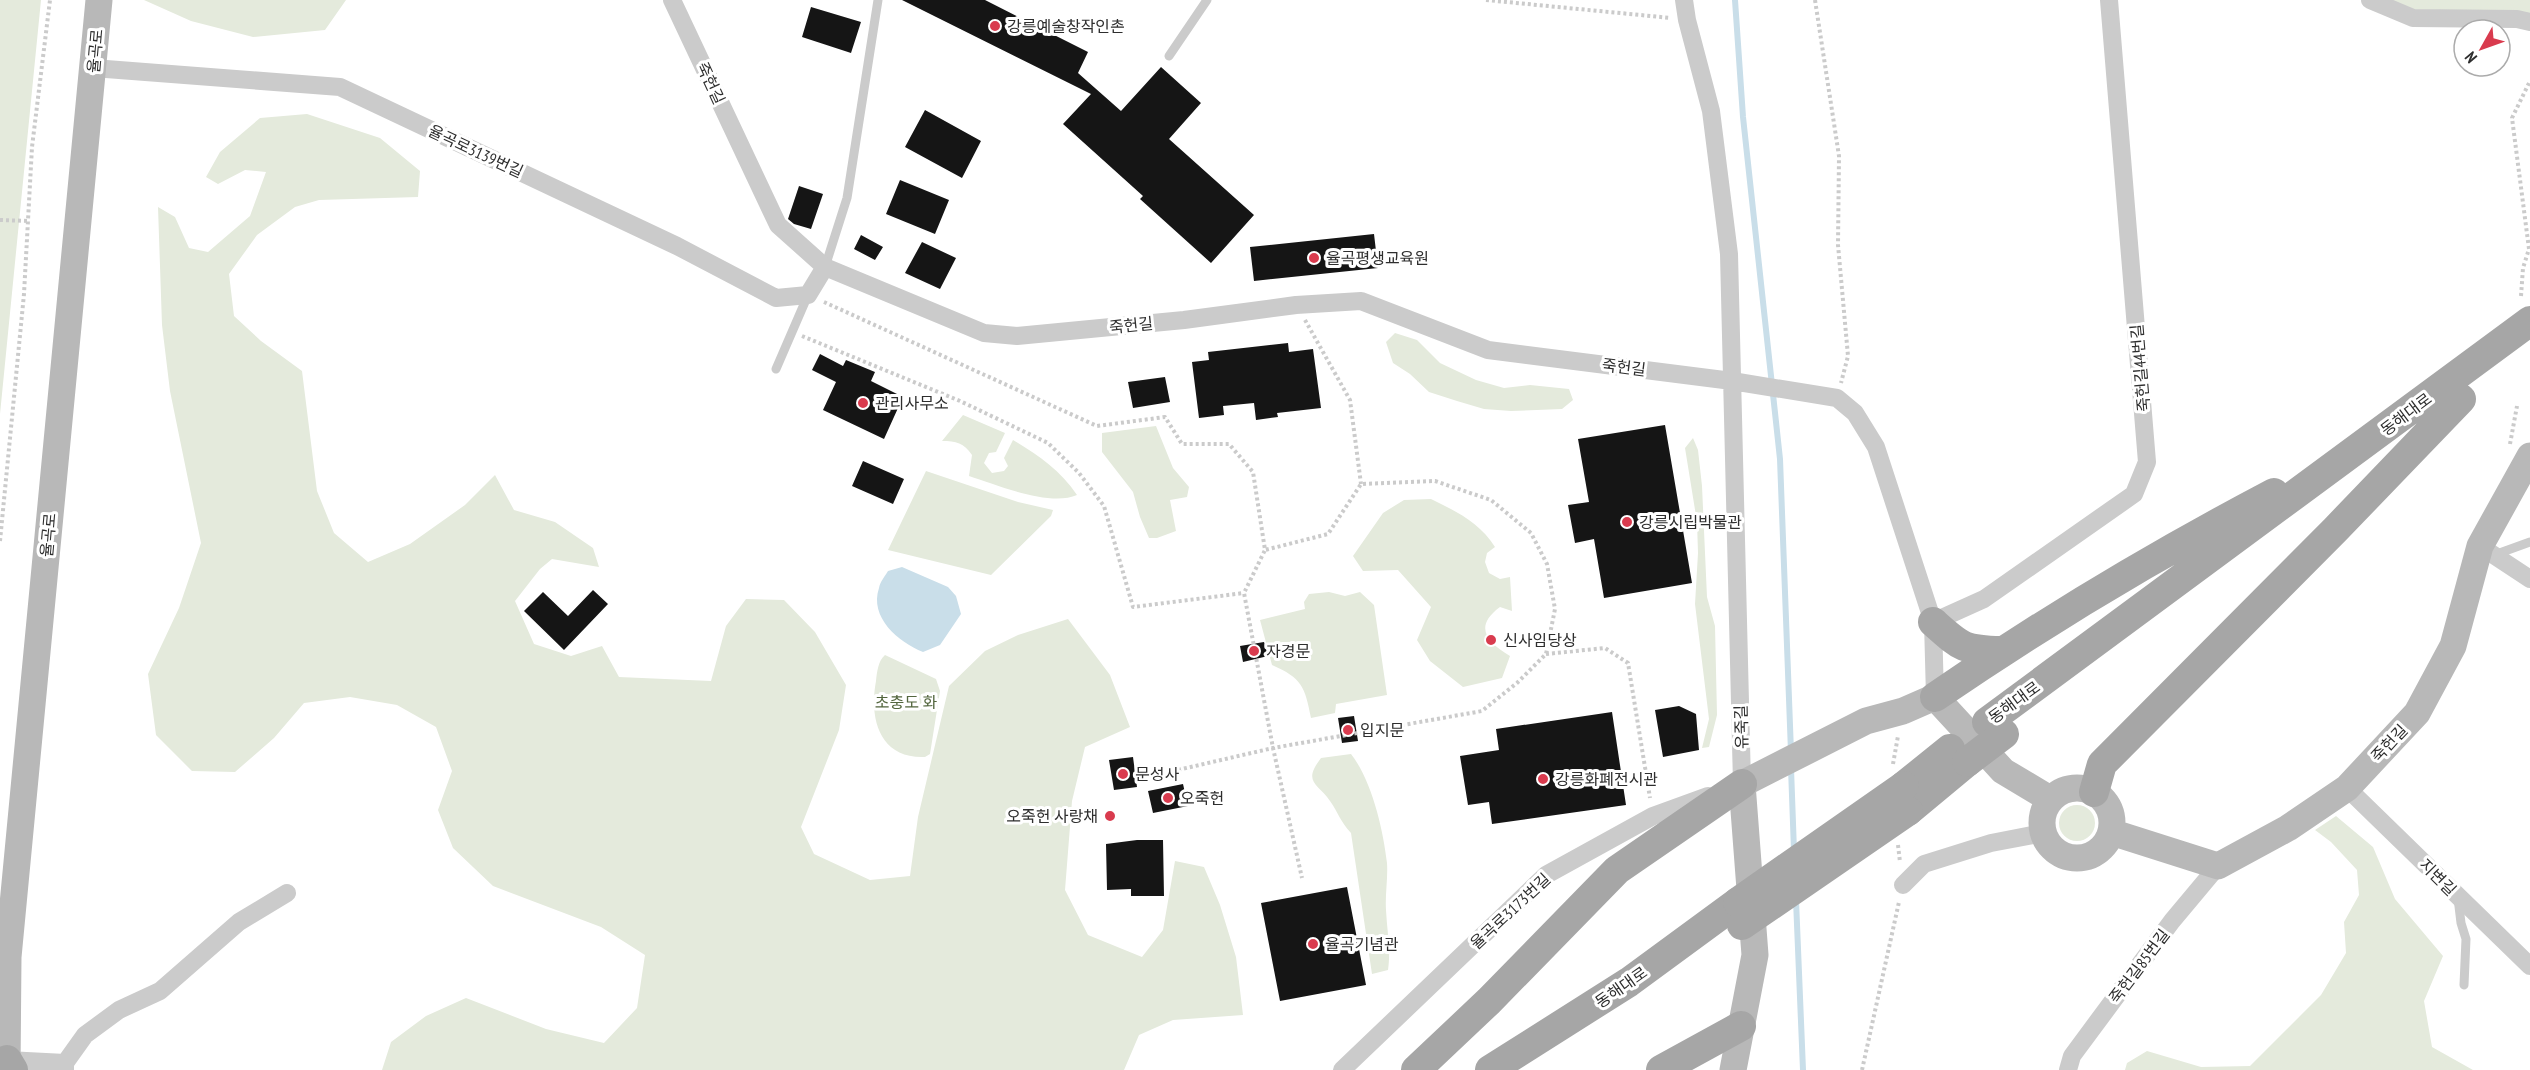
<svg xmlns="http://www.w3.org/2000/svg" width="2530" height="1070" font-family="'PT Sans Narrow','Noto Sans KR',sans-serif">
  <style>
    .green { fill: #e4eadc }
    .water { fill: #c9dee9 }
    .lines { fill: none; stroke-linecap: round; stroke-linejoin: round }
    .stream { stroke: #c9dee9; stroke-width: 6 }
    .building { fill: #151515 }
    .path { stroke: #cbcbcb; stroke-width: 4; stroke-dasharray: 3 3; stroke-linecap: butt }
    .lane { stroke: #cbcbcb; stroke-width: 9 }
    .street { stroke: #cbcbcb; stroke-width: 18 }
    .secondary { stroke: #b8b8b8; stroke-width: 27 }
    .primary { stroke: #a6a6a6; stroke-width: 30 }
    .primary-bridge { stroke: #a6a6a6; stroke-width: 30 }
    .poi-dot { fill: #d93b4e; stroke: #fff; stroke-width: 2 }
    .labels { text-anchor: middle; stroke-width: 6; stroke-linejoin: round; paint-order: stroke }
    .poi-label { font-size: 16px; fill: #2e2e2e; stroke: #fff; text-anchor: start }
    .street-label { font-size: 16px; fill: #2e2e2e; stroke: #fff }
    .park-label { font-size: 16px; fill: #53663e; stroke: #fff }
  </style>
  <rect width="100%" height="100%" fill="#fff"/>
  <path class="green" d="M 0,0 L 41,0 L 0,414 Z
    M 144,0 L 346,0 L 325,30 L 253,37 L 191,21 Z
    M 2382,0 L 2530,0 L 2530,15 L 2412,13 Z
    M 307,114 L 380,138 L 420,171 L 418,197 L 319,200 L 295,207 L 257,235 L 229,274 L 234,316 L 261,341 L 302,371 L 317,491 L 334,533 L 368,562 L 410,544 L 465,505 L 495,475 L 514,510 L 555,522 L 593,548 L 599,567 L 552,559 L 540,569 L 515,601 L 534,644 L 571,656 L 602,646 L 619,677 L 711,681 L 726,626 L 746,599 L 784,600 L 815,632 L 846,685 L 839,730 L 801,827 L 814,854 L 870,880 L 910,876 L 918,817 L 949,686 L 985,651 L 1018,635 L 1068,619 L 1110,675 L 1130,727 L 1085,747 L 1072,801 L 1065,890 L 1088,935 L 1142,957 L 1163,930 L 1175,861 L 1204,867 L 1220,905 L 1236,957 L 1243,1015 L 1173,1020 L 1139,1035 L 1124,1070 L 382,1070 L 391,1042 L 426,1016 L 466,998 L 546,1029 L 604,1043 L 637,1008 L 645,955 L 601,927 L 493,886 L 453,848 L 438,810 L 452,771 L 436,727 L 397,705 L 350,697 L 304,703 L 274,738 L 235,772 L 192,771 L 156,735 L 148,674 L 179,608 L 201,543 L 170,391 L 162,325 L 158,207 L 175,217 L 189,248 L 208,252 L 250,216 L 266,172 L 245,170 L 218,184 L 206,177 L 220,152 L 260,118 Z
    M 1395,333 L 1417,340 L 1440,363 L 1476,380 L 1504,388 L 1530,385 L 1569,389 L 1573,400 L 1562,409 L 1511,411 L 1484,409 L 1457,401 L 1429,392 L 1410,374 L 1393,363 L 1386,342 Z
    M 963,415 L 1005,433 L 996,452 L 989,453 L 984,463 L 992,473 L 1004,471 L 1008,466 L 1004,458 L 1013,440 C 1038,455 1060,470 1077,495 C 1050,507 997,485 969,476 L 972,455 C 964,443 956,441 942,441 Z
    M 1156,426 L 1173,468 L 1189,487 L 1187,497 L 1170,500 L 1176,531 L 1157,538 L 1149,538 L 1140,517 L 1133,492 L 1102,452 L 1102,433 Z
    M 1693,438 L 1698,450 L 1702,486 L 1707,597 L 1715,626 L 1717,715 L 1709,747 L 1702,748 L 1709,719 L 1695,604 L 1698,553 L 1697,522 L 1685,448 Z
    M 926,471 L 1018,502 L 1053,510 L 1051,516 L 991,575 L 888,550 Z
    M 1431,499 C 1456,511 1480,523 1495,547 L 1487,553 L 1485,562 L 1489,573 L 1500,579 L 1510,577 L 1512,611 L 1500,607 C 1473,627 1487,642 1510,656 L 1502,678 L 1463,687 L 1430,661 L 1417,640 L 1431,607 L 1398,570 L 1363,571 L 1353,556 L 1383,513 L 1404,500 Z
    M 1329,592 L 1345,596 L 1360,592 L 1374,605 L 1387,695 L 1336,704 L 1335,713 L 1311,718 C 1305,687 1302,678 1272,665 L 1260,620 L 1305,609 L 1304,602 L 1309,594 Z
    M 885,655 L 936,679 L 940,691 L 930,754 L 925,757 C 879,759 869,718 876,681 C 877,672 878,661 885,655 Z
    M 1351,754 C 1372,781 1383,829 1387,863 C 1388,879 1385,895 1386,910 C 1387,931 1391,949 1388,970 L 1372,974 L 1351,833 C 1340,821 1339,814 1330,801 C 1318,783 1302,783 1321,758 Z
    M2059 823a18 18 0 1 1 36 0a18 18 0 1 1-36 0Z
    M 2336,816 L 2373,847 L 2395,899 L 2443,956 L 2424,1001 L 2432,1047 L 2473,1070 L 2125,1070 L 2127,1063 L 2147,1051 L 2201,1067 L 2250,1066 L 2321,995 L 2346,953 L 2344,922 L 2359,895 L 2357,870 L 2331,842 L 2315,830 Z"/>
  <path class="water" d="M 902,567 L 948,587 L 956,596 L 961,614 L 940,645 L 923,652 C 898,642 869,617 879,588 C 880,582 885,576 888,571 Z"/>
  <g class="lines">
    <path class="stream" d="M 1735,0 L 1743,117 L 1780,459 L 1791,752
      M 1791,768 L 1794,851
      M 1796,900 L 1803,1070"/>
  </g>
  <path class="building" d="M 902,0 L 985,0 L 1088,52 L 1078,73 L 1121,111 L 1161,67 L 1201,103 L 1169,139 L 1254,215 L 1211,263 L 1140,199 L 1143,196 L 1063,124 L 1091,94 Z
    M 811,7 L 861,22 L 851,53 L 802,37 Z
    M 925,110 L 981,141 L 962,178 L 905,147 Z
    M 900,180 L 949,200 L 935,234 L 886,214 Z
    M 799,186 L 823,194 L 811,229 L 794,224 L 788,219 Z
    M 1374,234 L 1378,268 L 1254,281 L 1250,247 Z
    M 861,235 L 883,247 L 875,260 L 854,249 Z
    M 922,242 L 956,258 L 940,289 L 905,273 Z
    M 1288,343 L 1289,352 L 1313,349 L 1321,408 L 1277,413 L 1278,417 L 1256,420 L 1254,403 L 1223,406 L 1224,415 L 1199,418 L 1192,362 L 1209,360 L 1208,352 Z
    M 820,354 L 843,366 L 846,360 L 875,372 L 871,381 L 903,397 L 884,439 L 823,410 L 836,382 L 812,370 Z
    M 1165,377 L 1170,402 L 1133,408 L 1128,382 Z
    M 1665,425 L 1692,583 L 1604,598 L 1594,539 L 1575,543 L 1568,505 L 1589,502 L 1578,439 Z
    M 863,461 L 904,479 L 893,504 L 852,486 Z
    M 593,590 L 608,604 L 564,650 L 524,611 L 543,592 L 568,616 Z
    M 1264,642 L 1268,656 L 1243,662 L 1240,646 Z
    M 1679,706 L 1696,714 L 1699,750 L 1663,757 L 1655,710 Z
    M 1612,712 L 1626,805 L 1492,824 L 1489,802 L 1468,805 L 1460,756 L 1499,750 L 1496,729 Z
    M 1354,716 L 1358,741 L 1342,743 L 1338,718 Z
    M 1133,757 L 1137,787 L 1114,790 L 1109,760 Z
    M 1183,784 L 1188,806 L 1153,813 L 1148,791 Z
    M 1137,840 L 1163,840 L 1164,896 L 1131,896 L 1131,889 L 1107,890 L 1106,844 Z
    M 1347,887 L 1366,985 L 1280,1001 L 1261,903 Z"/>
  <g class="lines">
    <path class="path" d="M 1486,0 L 1671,18
      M 1815,0 L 1839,156 L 1838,245 L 1848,356 L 1841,383
      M 0,220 L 29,221
      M 2521,296 L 2523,268 L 2529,249 L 2512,118 L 2530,81
      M 824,302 L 1097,426 L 1165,417 L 1182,444 L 1229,444 L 1253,472 L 1265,550 L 1244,593 L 1273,748 L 1302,878
      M 1305,320 L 1350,400 L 1361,484
      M 802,336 L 960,401 L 1048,443 L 1079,473 L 1104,506 L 1133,607 L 1244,593
      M 2510,444 L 2517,406
      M 0,541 L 24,294 L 32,147 L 50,0
      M 1546,654 L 1605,648 L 1628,663 L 1650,798
      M 1893,764 L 1898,736
      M 1143,778 L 1273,748 L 1482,711 L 1517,683 L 1546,654 L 1555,609 L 1547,564 L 1531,533 L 1491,500 L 1435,481 L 1361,484 L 1328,534 L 1265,550
      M 1898,845 L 1900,862
      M 1862,1070 L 1899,902"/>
    <path class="lane" d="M 1169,56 L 1207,0
      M 825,267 L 847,198 L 878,0
      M 776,369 L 808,295
      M 2494,555 L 2530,542
      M 2458,898 L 2461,923 L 2466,939 L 2464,985"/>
    <path class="street" d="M 672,0 L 778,225 L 825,267 L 984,333 L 1017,336 L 1184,320 L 1296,305 L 1361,301 L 1488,350 L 1732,381 L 1837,398 L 1855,413 L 1876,447 L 1933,622 L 1935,697
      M 1684,0 L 1687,20 L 1711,111 L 1729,254 L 1742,784 L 1734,787
      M 2370,0 L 2413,18 L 2517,19 L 2530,22
      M 93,68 L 340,87 L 677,246 L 776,298 L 808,295 L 825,267
      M 2480,546 L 2530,579
      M 1933,622 L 1984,599 L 2134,494 L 2147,462 L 2109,0
      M 2347,788 L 2530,966
      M 1903,885 L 1924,864 L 1991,843 L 2043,833
      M 7,1060 L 65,1063 L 65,1070
      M 65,1063 L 85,1035 L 119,1010 L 160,991 L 239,922 L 287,893
      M 1342,1070 L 1546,875 L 1653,816 L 1708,796
      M 2068,1070 L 2072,1056 L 2172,921 L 2218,866"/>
    <path class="secondary" d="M2042 823a35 35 0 1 1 70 0a35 35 0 1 1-70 0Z
      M 2111,832 L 2218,866 L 2288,828 L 2347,788 L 2417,713 L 2453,646 L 2480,546 L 2530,456
      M 7,1070 L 8,957 L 99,0
      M 1733,1070 L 1755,955 L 1742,784 L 1866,721 L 1903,711 L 1935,697 L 2003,771 L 2050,799"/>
    <path class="primary" d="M 1933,622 C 1961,647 1963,650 2001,651
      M 1935,697 C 2044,622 2158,554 2274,493
      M 1987,722 L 2530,321
      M 1904,786 L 1950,749
      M 2094,792 L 2102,764 L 2335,530 L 2461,399
      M 1908,811 L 1967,762
      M 7,1060 L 13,1070
      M 1416,1070 L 1489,1001 L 1617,870 L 1742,784
      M 1490,1070 L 1629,982 L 1738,902
      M 1661,1070 L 1741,1026"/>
    <path class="primary-bridge" d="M 1967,762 L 2004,734
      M 1738,902 L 1904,786
      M 1742,925 L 1908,811"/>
  </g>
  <g class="poi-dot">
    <circle cx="995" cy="26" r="6"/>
    <circle cx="1314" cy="258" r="6"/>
    <circle cx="863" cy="403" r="6"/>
    <circle cx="1627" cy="522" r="6"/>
    <circle cx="1491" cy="640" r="6"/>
    <circle cx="1254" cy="651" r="6"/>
    <circle cx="1348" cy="730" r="6"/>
    <circle cx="1123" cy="774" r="6"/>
    <circle cx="1543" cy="779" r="6"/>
    <circle cx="1168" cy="798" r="6"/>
    <circle cx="1110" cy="816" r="6"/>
    <circle cx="1313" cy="944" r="6"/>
  </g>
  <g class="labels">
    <g class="poi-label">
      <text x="1007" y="32">강릉예술창작인촌</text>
      <text x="1326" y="264">율곡평생교육원</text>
      <text x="875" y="409">관리사무소</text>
      <text x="1639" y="528">강릉시립박물관</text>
      <text x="1503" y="646">신사임당상</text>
      <text x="1266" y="657">자경문</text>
      <text x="1360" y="736">입지문</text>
      <text x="1135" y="780">문성사</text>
      <text x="1555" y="785">강릉화폐전시관</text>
      <text x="1180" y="804">오죽헌</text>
      <text x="1098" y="822" text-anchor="end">오죽헌 사랑채</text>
      <text x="1325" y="950">율곡기념관</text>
    </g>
    <g class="street-label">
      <text transform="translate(95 51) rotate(-85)" y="6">율곡로</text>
      <text transform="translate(711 83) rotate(65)" y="6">죽헌길</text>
      <text transform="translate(476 151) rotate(25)" y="6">율곡로3139번길</text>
      <text transform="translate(1131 325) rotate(-6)" y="6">죽헌길</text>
      <text transform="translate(1624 367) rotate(7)" y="6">죽헌길</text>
      <text transform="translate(2140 368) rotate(-95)" y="6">죽헌길44번길</text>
      <text transform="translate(2406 414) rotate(-37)" y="6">동해대로</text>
      <text transform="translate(48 535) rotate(-85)" y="6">율곡로</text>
      <text transform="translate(2014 702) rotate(-36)" y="6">동해대로</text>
      <text transform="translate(1741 727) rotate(-91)" y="6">유죽길</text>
      <text transform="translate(2389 743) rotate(-47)" y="6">죽헌길</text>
      <text transform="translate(2438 877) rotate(45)" y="6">지변길</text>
      <text transform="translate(1510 911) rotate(-43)" y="6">율곡로3173번길</text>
      <text transform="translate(2139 966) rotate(-53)" y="6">죽헌길85번길</text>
      <text transform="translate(1621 987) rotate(-35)" y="6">동해대로</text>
    </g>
    <g class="park-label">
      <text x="906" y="708">초충도 화</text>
    </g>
  </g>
  <g transform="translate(2482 48) rotate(230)"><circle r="28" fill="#ffffff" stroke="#ababab" stroke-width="1.5"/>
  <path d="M0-4.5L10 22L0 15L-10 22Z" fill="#d93b4e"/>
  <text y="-9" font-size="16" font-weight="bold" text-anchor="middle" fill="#2e2e2e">N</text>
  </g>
</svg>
